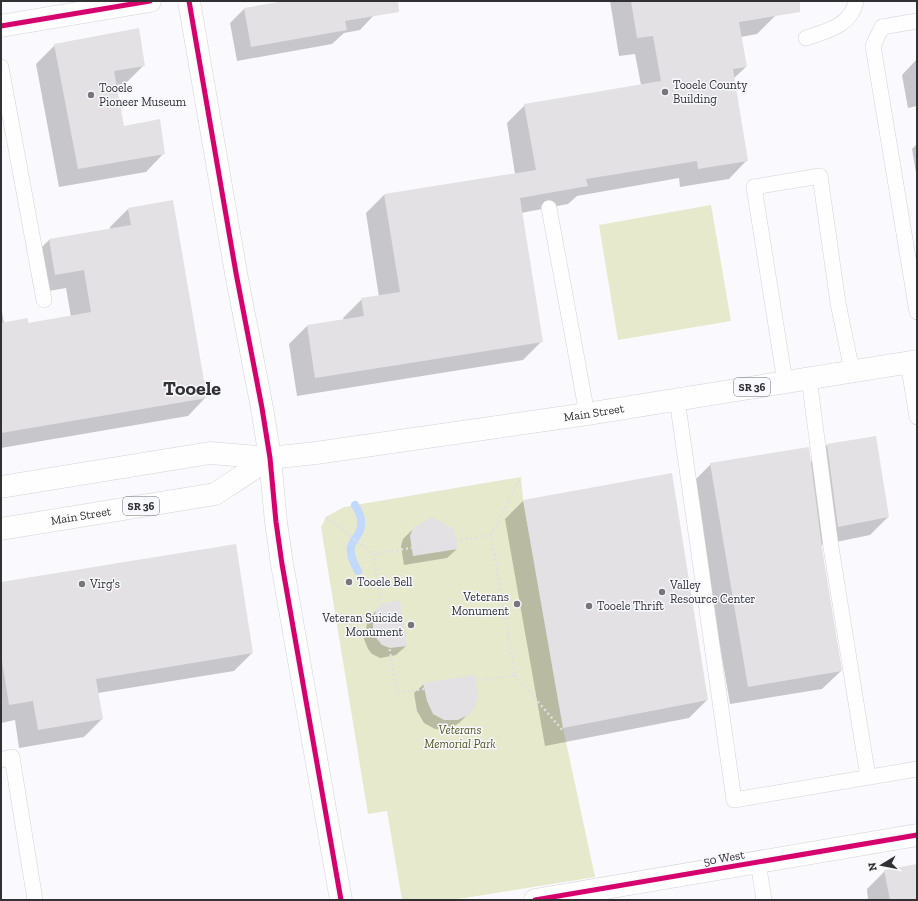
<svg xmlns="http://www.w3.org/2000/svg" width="918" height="901" font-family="'Zilla Slab',serif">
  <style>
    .green { fill: #e6e9cb }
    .shadow { fill: #0003 }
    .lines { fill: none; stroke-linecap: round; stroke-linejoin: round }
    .stream { stroke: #c3d8fe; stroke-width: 8 }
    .building { fill: #e3e1e3 }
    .service-casing { stroke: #d3d3d7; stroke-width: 16 }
    .minor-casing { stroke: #d3d3d7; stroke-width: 23 }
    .tertiary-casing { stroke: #d3d3d7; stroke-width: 23 }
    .trunk-casing { stroke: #d3d3d7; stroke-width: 23 }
    .path { stroke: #e0e0e2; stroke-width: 2.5; stroke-dasharray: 2 3; stroke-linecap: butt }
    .service { stroke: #fefeff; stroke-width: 15 }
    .minor { stroke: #fefeff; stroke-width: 22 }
    .tertiary { stroke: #fefeff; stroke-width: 22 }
    .trunk { stroke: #fefeff; stroke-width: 22 }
    .cycleway-casing { stroke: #f8f8ff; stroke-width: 8 }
    .cycleway { stroke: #d6006c; stroke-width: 5 }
    .poi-dot { fill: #77777b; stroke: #f8f8ff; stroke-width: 1.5 }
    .labels { text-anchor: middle; stroke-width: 3; stroke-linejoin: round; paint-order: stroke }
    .shield { fill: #f8f8ff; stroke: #6d6d71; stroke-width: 1 }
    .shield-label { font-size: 11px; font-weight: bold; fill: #313134 }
    .poi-label { font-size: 12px; fill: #313134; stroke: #f8f8ff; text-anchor: start }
    .street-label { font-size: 12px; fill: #313134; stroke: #f8f8ff }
    .park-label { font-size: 12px; font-style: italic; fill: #54581f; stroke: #f8f8ff }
    .town-label { font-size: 20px; font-weight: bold; fill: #313134; stroke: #f8f8ff }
  </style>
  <rect width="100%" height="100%" fill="#f9f9fe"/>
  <path class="green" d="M 711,205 L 731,321 L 618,340 L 599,225 Z
    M 521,477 L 523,500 L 563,728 L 595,877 L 452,900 L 402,900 L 387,811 L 368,814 L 321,527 L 326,517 L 344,507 Z"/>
  <path class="shadow" d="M 290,1 L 372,1 L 374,15 L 360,30 L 344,33 L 332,44 L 237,61 L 230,23 L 244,9 Z
    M 610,1 L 773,1 L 775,16 L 757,34 L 741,37 L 746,67 L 733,79 L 747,160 L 729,179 L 680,187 L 679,178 L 577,196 L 568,204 L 521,213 L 542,341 L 523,360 L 297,396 L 289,344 L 307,326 L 344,320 L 343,318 L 362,299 L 379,297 L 366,213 L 384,195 L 515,174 L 507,123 L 525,105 L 641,85 L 635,54 L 619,56 Z
    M 55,45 L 144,65 L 125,84 L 116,85 L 123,127 L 164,153 L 146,172 L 59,187 L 36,64 Z
    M 917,59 L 917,106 L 908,108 L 902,75 Z
    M 917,144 L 917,179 L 912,149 Z
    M 128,209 L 206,397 L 188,416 L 1,448 L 1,306 L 4,323 L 28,324 L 71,317 L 66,288 L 37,293 L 31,258 L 49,240 L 110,229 L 110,227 Z
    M 827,445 L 888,517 L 870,535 L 821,545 L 841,671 L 822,689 L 730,704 L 692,483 L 711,464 L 810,463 Z
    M 523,501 L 707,700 L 689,718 L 545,746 L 505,519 Z
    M 413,529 L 457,549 L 447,558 L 404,565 L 401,546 L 403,539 Z
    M 1,583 L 252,653 L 234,671 L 98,693 L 102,719 L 84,737 L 19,748 L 15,720 L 1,723 Z
    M 382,605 L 406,646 L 396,655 L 380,658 L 372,654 L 368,649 L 364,639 L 368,619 Z
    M 424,684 L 469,713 L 459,723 L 448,730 L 435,729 L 424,723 L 417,711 L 414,693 Z
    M 917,865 L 917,900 L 868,900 L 867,889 L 885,871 Z"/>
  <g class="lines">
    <path class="stream" d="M 355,505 C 357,509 361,515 361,520 C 363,544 339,537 358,571"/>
  </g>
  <path class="building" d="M 284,1 L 398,1 L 399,12 L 345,21 L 347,30 L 251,47 L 244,8 Z
    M 631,1 L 800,1 L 800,12 L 739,22 L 747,67 L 733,69 L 748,161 L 698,169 L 697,161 L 586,179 L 588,186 L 520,198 L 543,342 L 315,378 L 307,325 L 364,316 L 361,298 L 400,292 L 384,194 L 536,170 L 524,104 L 661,81 L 653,36 L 637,38 Z
    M 139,28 L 145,66 L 114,71 L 124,126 L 160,119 L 165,154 L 78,169 L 54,44 Z
    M 173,200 L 207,398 L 1,433 L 1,323 L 28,318 L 28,323 L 91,312 L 84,270 L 55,275 L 49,239 L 131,225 L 128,208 Z
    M 876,436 L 889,517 L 838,527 L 827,444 Z
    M 809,447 L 822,548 L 842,671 L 748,687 L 710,463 Z
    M 672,473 L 708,700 L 563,728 L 523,500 Z
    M 432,517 L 454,529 L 458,549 L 413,556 L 410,536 L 413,528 Z
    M 236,544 L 253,653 L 96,679 L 103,719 L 38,730 L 33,701 L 9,705 L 1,654 L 1,582 Z
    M 400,600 L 407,646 L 390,648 L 382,645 L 377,639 L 373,629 L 373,621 L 377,608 L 382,604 Z
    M 474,675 L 478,693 L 475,707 L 470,714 L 458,720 L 444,720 L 433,714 L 427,701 L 423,683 Z
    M 917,864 L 917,900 L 890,900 L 884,870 Z"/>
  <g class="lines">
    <g class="service-casing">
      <path id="service" d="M 917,21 L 882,27 L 873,46 L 917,312
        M 806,38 C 827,31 851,26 856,1
        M 1,67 L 44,300
        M 549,208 L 587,414
        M 908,362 L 917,417
        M 809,378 L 831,547 L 868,777
        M 785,382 L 754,187 L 820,176 L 838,303 L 852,371
        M 677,399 L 734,800 L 917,769
        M 1,760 L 12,757 L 35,900
        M 758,862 L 764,900"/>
    </g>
    <g class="minor-casing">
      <path id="minor" d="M 1,26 L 150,1
        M 535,900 L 917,835"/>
    </g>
    <g class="tertiary-casing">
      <path id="tertiary" d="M 189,1 L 236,273 L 262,408 L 270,458 L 276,522 L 282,564 L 341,900"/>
    </g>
    <g class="trunk-casing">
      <g id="trunk">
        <path id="s1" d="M 1,487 L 210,453 L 270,458 L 316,453 L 587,414 L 917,361"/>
        <path id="s2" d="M 1,529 L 215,494 L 270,458"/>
      </g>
    </g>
    <path class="path" d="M 326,517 L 373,554
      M 491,535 L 521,477
      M 349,633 L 386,627 L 373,554 L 491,535 L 515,675 L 397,693 L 386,627
      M 515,675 L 564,732"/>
    <use href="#service" class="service"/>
    <use href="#minor" class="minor"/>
    <use href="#tertiary" class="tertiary"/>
    <use href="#trunk" class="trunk"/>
    <g class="cycleway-casing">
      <path id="cycleway" d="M 189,1 L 236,273 L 262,408 L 270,458 L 276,522 L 282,564 L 341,900
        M 1,26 L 150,1
        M 535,900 L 917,835"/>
    </g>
    <use href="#cycleway" class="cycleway"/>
  </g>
  <g class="poi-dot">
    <circle cx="665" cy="92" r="4"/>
    <circle cx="91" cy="95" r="4"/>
    <circle cx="349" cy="582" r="4"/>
    <circle cx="82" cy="584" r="4"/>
    <circle cx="662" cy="592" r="4"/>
    <circle cx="517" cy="604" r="4"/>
    <circle cx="589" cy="606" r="4"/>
    <circle cx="411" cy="625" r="4"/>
  </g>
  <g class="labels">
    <g class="shield">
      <rect x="734" y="378" width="36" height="18" rx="3"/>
      <rect x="123" y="497" width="36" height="18" rx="3"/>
    </g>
    <g class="shield-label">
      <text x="752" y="391">SR 36</text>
      <text x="141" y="510">SR 36</text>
    </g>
    <g class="poi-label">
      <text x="673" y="89">Tooele County<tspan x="673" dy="14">Building</tspan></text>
      <text x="99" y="92">Tooele<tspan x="99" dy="14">Pioneer Museum</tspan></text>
      <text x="357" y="586">Tooele Bell</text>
      <text x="90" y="588">Virg's</text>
      <text x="670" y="589">Valley<tspan x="670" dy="14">Resource Center</tspan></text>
      <text x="509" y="601" text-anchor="end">Veterans<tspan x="509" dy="14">Monument</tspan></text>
      <text x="597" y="610">Tooele Thrift</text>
      <text x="403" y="622" text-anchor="end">Veteran Suicide<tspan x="403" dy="14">Monument</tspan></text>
    </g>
    <g class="street-label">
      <text dy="4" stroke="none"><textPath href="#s1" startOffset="599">Main Street</textPath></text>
      <text dy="4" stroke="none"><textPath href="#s2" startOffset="81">Main Street</textPath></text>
      <text transform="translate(724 858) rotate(-10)" y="4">50 West</text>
    </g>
    <g class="park-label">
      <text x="460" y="734">Veterans<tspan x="460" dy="14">Memorial Park</tspan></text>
    </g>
    <g class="town-label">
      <text x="192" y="395">Tooele</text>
    </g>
  </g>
  <rect width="918" height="901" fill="none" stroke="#313134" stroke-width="4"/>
  <g transform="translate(882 865) rotate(260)" stroke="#f8f8ff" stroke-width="3" paint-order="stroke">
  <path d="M0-3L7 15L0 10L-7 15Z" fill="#313134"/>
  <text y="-6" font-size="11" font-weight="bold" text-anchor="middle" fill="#313134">N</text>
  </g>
</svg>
